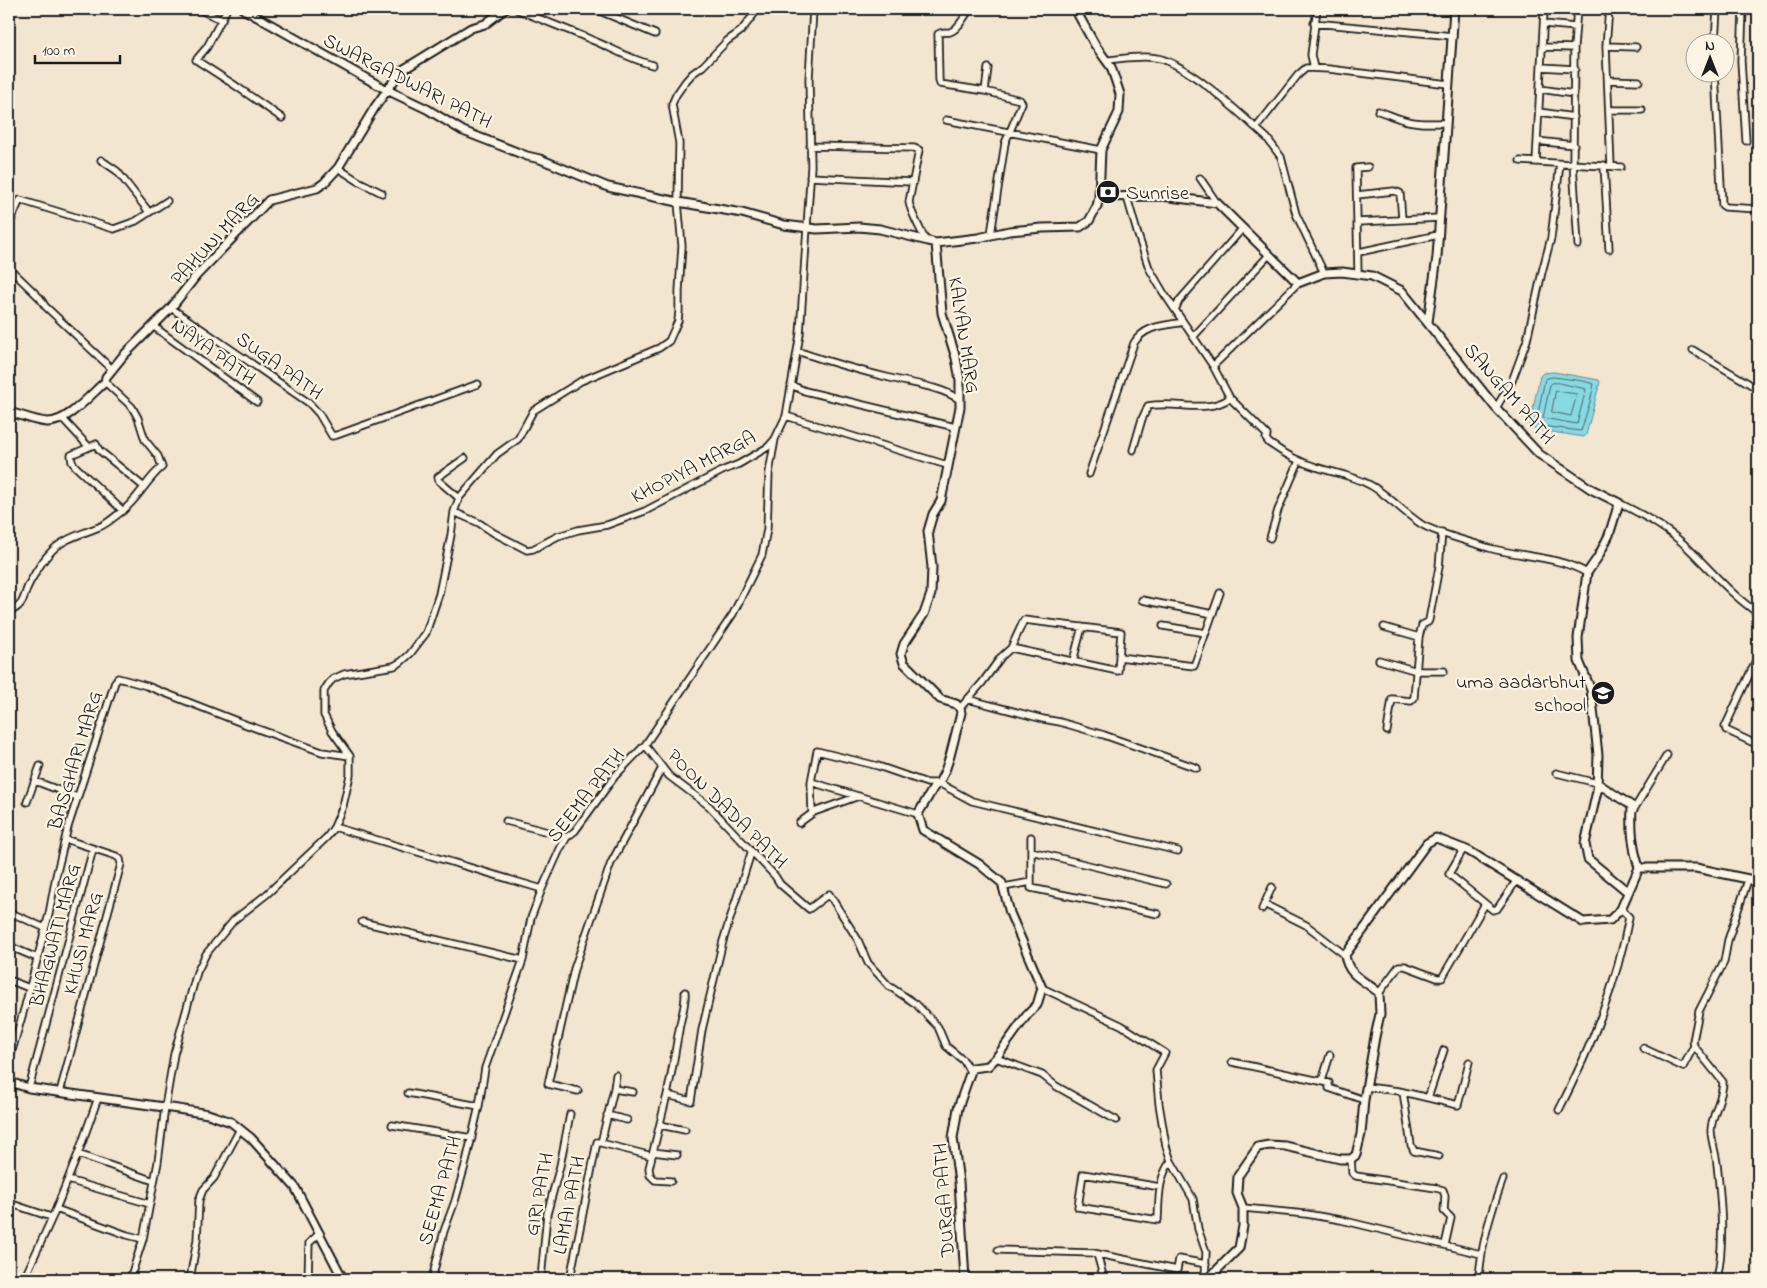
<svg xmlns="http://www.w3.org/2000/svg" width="1767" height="1288" font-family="'Indie Flower',sans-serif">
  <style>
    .water { fill: #89d9e3; stroke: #5d8d93 }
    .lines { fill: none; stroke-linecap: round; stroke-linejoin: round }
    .shore { stroke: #48686c; stroke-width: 1 }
    .minor-casing { stroke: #1c1c1c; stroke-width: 9 }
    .tertiary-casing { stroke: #1c1c1c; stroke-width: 11 }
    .minor { stroke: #fcf5e5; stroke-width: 5.5 }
    .tertiary { stroke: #fcf5e5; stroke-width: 7 }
    .labels { text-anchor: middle; stroke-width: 4.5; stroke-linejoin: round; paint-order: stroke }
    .street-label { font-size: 20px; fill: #1c1c1c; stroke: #fcf5e5 }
    .poi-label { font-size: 20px; fill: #1c1c1c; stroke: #fcf5e5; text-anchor: start }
  </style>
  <rect width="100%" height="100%" fill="#f2e6d1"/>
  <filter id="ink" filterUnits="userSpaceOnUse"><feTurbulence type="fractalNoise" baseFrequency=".02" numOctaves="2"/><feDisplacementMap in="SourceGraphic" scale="10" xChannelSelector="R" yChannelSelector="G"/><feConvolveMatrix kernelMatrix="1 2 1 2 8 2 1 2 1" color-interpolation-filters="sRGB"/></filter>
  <g filter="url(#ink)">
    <path class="water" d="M 1554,372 L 1599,380 L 1600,382 L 1586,435 L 1584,437 L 1539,430 L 1529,426 L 1540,376 L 1543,373 Z"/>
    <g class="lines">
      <path class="shore" d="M 1554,377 L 1583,381 L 1594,384 L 1590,402 L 1581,431 L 1541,426 L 1536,423 L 1545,379 Z
        M 1559,383 L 1586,389 L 1577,424 L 1543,418 L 1550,385 L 1552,383 Z
        M 1556,391 L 1577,394 L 1571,416 L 1552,412 Z"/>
      <g class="minor-casing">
        <path id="minor" d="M 198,9 L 222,20
          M 227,9 L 207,47 L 196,60 L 233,84 L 282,118
          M 516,9 C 541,20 567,29 592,40 C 612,48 631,60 653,65
          M 595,9 L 655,34
          M 970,9 C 965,15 958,30 950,32 C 945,33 942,31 938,34 L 939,80 L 940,84 L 985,91
          M 1577,9 L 1574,48 L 1573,163 L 1578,245
          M 1609,9 L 1606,46 L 1611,166
          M 1743,9 L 1741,61 L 1746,141
          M 1314,23 L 1453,36
          M 1544,24 L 1575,27
          M 1715,42 L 1717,9
          M 1606,46 L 1636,47
          M 1542,47 L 1574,48
          M 1106,60 C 1122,59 1140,55 1156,58 C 1183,61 1235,109 1256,128
          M 1541,67 L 1575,69
          M 988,68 L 985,91 L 1020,100 L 1022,103 L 1005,143 L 991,234
          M 1314,68 L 1311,55 L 1317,9
          M 1715,72 L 1722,205 L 1725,207 L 1758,209
          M 1608,80 L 1639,81
          M 1540,89 L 1574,94
          M 1609,110 L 1642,110
          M 1378,111 C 1386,113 1393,117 1401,119 C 1415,124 1431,123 1446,123
          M 1539,112 L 1574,117
          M 946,120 L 1101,150
          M 1537,141 L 1574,145
          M 810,146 L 914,148 L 919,150 L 909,202 C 911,214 920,227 925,240
          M 101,160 L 117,171 L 149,212
          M 1520,161 L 1621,167
          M 1536,162 L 1544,11
          M 1604,165 L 1609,249
          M 338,168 L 358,181 L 382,193
          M 810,177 L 912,182
          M 1200,178 L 1217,203
          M 1357,195 L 1394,191 L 1400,193 L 1402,219
          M 1127,197 L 1137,232 L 1149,268 L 1163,292 L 1213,366 L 1230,398 L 1267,435 L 1266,439 L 1269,443 C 1283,453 1299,462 1316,467 C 1334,473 1352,475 1370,485 C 1387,494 1404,513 1421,524 C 1435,533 1471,542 1489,548 C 1522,557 1557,556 1587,573
          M 1358,222 L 1440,218
          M 9,225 L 20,200 L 114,229 L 136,221 L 167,201
          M 1359,252 L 1438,235
          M 9,268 L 40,298 L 45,306 L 112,369
          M 1324,273 L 1296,214 L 1281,157 L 1267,138 L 1256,128 L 1298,75 L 1306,68 L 1329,69 L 1448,84
          M 1358,274 L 1356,168 L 1368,167
          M 171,308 L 309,403 L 319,414 L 332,436 L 337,435 L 478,384
          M 1175,310 L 1179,301 L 1243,228
          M 153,326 L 257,402
          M 1194,336 L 1269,255
          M 1693,350 L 1758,389
          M 797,351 C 829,362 861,371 894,379 C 915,384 942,387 960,400
          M 1213,366 L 1298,283
          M 791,385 L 805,391 L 955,427
          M 1496,408 L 1512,381 L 1527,340 L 1542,272 L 1551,238 L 1560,164
          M 786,416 L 947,465
          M 63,419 L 89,447
          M 1133,450 L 1142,419 L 1148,406 C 1176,400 1205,415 1230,398
          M 1089,474 L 1134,343 C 1145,325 1164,326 1183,322
          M 459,498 L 439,481 L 438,477 L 465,458
          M 1619,503 C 1644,515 1667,528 1687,547 C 1711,570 1731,595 1758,613
          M 123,511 L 76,467 L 72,462 L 71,455 L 96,444 L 99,450 L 144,487
          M 454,512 L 479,523 L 494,533 L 527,550 L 533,549 L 558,536 L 578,530 L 607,525 L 645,511 L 724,470 L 739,464 L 768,447 L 775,439 L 786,416 L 800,334 L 811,166 L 809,79 L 813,9
          M 1270,538 L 1278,510 L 1299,461
          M 1142,600 L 1213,614
          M 9,612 C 27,604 22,596 30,582 C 34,575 43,560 49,554 C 61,539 82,534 99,527 C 107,524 114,517 121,512 C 138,500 146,480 162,467 L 158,456 L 145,440 L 138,418 L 132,407 L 105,382
          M 1163,626 L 1206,633
          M 1384,627 L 1419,637
          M 1758,656 L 1725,727 L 1726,730 L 1758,745
          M 1119,657 L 1194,666 L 1220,593
          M 1379,660 L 1417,671 L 1444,671
          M 1073,661 L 1082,627
          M 967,699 L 1043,719 L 1060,722 L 1104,735 L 1197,768
          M 960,708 L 982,683 L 1001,657 L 1011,648 L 1024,620 L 1121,632 L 1118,671 L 1011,648
          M 1387,731 L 1392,699 L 1411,701 L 1414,698 L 1419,637 L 1422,625 L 1428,622 L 1429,620 L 1439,567 L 1442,532
          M 645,745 L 669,776 L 709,806 L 775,876 L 780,884 L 809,909 L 829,894 L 858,940 L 868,963 L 889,986 L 916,1004 L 938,1027 L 946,1046 L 964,1061 L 970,1072
          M 1556,773 L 1597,783
          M 35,781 L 77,797
          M 811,782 L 812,814
          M 27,802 L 40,766
          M 1633,811 L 1667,755
          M 918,814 L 811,782 L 817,751 L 878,766 L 927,783 L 939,783 L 972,801 L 1178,851
          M 506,821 L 567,837
          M 799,823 L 814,812 L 859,796
          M 334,827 L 542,889
          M 1031,837 L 1031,888 L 1158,914
          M 1464,848 L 1449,874 L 1493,910 L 1497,909 L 1517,880
          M 1031,851 L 1166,884
          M 1004,887 L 1031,882
          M 1264,904 L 1306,925 L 1345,955
          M 1262,909 L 1272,887
          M 9,912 L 45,928
          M 362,922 L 523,960
          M 9,946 L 37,958
          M 9,980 L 29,988
          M 1042,988 L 1121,1025 L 1165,1053 L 1156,1070 L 1159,1104 L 1166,1146 L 1171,1161 L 1193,1199 L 1198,1229 L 1206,1252 L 1205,1279
          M 1379,993 L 1399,966 L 1405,966 L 1437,978 L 1442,978 L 1485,904
          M 1643,1048 L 1683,1067 L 1694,1046
          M 996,1058 L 1042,1075 L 1056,1086 L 1116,1120
          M 9,1061 L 25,1006 L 49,914 L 56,876 L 68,827 L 115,682 L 118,678 L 147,686 L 247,725 L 322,752 L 350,756
          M 1232,1062 L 1329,1083 L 1329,1088 L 1364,1100
          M 616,1075 L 614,1089 L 601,1143 L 652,1156
          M 1322,1081 L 1330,1055
          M 1366,1087 L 1399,1091 L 1458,1105 L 1469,1062
          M 29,1088 L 93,849
          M 614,1089 L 633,1092
          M 578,1091 L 548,1084 L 574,969 L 611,863 L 662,768
          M 60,1092 L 121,864 L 120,859 L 116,856 L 65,839
          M 1403,1092 L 1411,1145 L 1414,1151 L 1439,1156
          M 9,1093 L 12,1084
          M 408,1093 L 479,1106
          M 667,1095 C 672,1073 675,1052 679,1030 C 681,1016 686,1006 685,992
          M 1428,1098 L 1444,1050
          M 1559,1110 C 1590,1049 1617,985 1629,917 L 1621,909
          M 607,1115 L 627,1120
          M 392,1125 L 472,1138
          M 660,1125 L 685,1130
          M 653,1152 L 677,1155
          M 78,1154 L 154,1181
          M 1351,1159 L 1352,1173 L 1356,1176 L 1436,1188 L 1443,1190 L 1445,1196 L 1444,1211 L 1451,1218 L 1445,1245
          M 68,1180 L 150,1204
          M 671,1181 L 655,1180 L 650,1175 L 649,1168 L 667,1095 L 691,1101 L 702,1030 L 723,941 L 751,853
          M 1160,1187 L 1083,1174 L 1078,1207 L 1158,1220 C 1159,1200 1158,1177 1171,1161
          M 9,1203 L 51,1217
          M 1243,1208 L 1306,1214 L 1341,1220 L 1481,1254
          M 56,1209 L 127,1235 L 143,1239
          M 998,1250 L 1093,1253 L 1177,1270 L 1179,1259 L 1206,1264
          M 1097,1254 L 1104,1279
          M 24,1279 L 56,1209 L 78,1154 L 98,1098
          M 130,1279 L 143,1239 L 158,1162 L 165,1107 L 174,1054 L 197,972 L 206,954 L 234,920 L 267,894 L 327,837 L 334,827 L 343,806 L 350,775 L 350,756 L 332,731 L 324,715 L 324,691 L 329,683 L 333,679 L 344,674 L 394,666 L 401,662 L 410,654 L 426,633 L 439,594 L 451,535 L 454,512 L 459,498 L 497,454 L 518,439 L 533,411 L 581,381 L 659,348 L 669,341 L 678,321 L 679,311 L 679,291 L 682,246 L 678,202 L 679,143 L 672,104 L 676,95 L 685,82 L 692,74 L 703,66 L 727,41 L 741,31 L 758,9
          M 190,1279 L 197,1240 L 199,1200 L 203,1190 L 214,1178 L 240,1129
          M 308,1279 L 309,1243 L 320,1233
          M 432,1279 L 444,1231 L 455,1201 L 466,1162 L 479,1106 L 485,1068 L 523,960 L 531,918 L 542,889 L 560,849 L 567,837 L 575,831 L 615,776 L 645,745 L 733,614 L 762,555 L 767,529 L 769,473 L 775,439
          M 541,1279 L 547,1214 L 560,1166 L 570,1114
          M 570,1279 L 597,1142 L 601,1143
          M 1479,1279 C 1481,1244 1491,1212 1503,1179
          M 1717,1279 C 1725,1242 1721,1201 1717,1164 C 1716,1153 1711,1141 1711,1130 C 1712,1113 1723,1098 1723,1082 L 1694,1046 L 1693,1041 L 1699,1011 L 1724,962 L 1728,940 L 1748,880"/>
      </g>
      <g class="tertiary-casing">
        <path id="tertiary" d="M 243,9 L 387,90 L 427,109 L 463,131 L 527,156 L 540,159 L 608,187 L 678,202 L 742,213 L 784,225 L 817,229 L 859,227 L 880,229 L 936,243
          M 1099,197 L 1162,196 L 1217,203 L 1298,283 L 1324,273 L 1342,272 L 1372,276 L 1402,291 L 1496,408 L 1539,454 L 1591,489 L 1619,503 L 1609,535 L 1598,557 L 1587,573 L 1578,638 L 1579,661 L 1591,690 L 1598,755 L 1597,791 L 1585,844 L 1588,859 L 1628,892
          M 1428,322 L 1437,257 L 1454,9
          M 9,412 C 21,415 35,421 47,422 C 67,423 90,395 105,382 L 106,377 L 123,356 L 171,308 L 196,276 L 269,200 L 317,188 L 324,183 L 338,168 L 375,107 L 401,71 L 471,28 L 485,24 L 505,9
          M 1639,868 L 1696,868 L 1758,881
          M 9,1082 L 29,1088 L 178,1109 L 208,1114 L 231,1122 L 251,1138 L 295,1187 L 343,1279
          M 965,1279 L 959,1182 L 953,1138 L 958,1108 L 972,1068 L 988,1066 L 996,1058 L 1027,1015 L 1037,1005 L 1042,988 L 1010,913 L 1002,883 L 979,864 L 923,830 L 918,814 L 934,787 L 939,783 L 945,771 L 950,756 L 961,713 L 960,708 L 956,704 L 940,699 L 904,663 L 901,654 L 904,644 L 924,614 L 931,594 L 932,567 L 928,531 L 933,514 L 941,501 L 960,407 L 960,380 L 956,358 L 942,313 L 936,243 L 978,238 L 1009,231 L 1042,228 L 1080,227 L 1089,221 L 1097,206 L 1099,197 L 1101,150 L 1119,112 L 1120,94 L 1111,67 L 1095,45 L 1075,9
          M 1208,1279 L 1239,1248 L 1243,1226 L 1243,1208 L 1237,1193 L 1238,1176 L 1258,1147 L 1269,1145 L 1285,1146 L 1340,1159 L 1351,1159 L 1356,1155 L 1361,1134 L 1364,1100 L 1375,1037 L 1380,1014 L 1379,993 C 1365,980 1348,977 1345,955 L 1427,843 L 1436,838 L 1469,851 L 1583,922 L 1610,920 L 1621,909 L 1639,868 C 1632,846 1631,828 1632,806 L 1597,783"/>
      </g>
      <use href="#minor" class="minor"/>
      <use href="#tertiary" class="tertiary"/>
    </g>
  </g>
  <defs>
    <g id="bank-disc" transform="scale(1.25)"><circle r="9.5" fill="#1c1c1c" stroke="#fcf5e5"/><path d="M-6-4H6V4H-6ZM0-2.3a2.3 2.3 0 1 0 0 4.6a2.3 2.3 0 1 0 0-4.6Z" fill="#fff"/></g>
    <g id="school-disc" transform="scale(1.25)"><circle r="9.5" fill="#1c1c1c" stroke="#fcf5e5"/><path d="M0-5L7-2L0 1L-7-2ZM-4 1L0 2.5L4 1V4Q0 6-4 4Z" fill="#fff"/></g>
  </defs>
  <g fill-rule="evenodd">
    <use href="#bank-disc" x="1108" y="192"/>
    <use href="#school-disc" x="1603" y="693"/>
  </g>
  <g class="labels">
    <g class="street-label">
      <text transform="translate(408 80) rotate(27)" y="7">SWARGADWARI PATH</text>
      <text transform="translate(214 238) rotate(-47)" y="7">PAHUNI MARG</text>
      <text transform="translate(965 335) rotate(81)" y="7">KALYAN MARG</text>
      <text transform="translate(214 351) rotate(36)" y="7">NAYA PATH</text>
      <text transform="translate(280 365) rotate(36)" y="7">SUGA PATH</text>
      <text transform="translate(1510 393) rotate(49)" y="7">SANGAM PATH</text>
      <text transform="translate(693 466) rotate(-27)" y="7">KHOPIYA MARGA</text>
      <text transform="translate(74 760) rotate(-73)" y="7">BASGHARI MARG</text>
      <text transform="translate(585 795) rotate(-52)" y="7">SEEMA PATH</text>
      <text transform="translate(728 808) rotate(45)" y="7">POON DADA PATH</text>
      <text transform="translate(54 935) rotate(-75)" y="7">BHAGWATI MARG</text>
      <text transform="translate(82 943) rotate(-75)" y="7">KHUSI MARG</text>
      <text transform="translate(439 1190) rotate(-74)" y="7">SEEMA PATH</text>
      <text transform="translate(538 1194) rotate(-79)" y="7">GIRI PATH</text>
      <text transform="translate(943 1200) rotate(-94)" y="7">DURGA PATH</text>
      <text transform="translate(568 1205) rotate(-79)" y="7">LAMAI PATH</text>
    </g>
    <g class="poi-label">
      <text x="1126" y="199">Sunrise</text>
      <text x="1586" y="688" text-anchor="end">uma aadarbhut<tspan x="1586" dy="23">school</tspan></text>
    </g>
  </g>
  <rect width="1767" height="1288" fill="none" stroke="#fcf5e5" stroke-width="30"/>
  <rect x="15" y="15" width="1737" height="1258" fill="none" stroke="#1c1c1c" stroke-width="2" filter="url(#ink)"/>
  <g transform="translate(1710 58)"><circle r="24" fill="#fcf5e5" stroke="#a29e95"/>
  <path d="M0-4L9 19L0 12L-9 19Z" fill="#1c1c1c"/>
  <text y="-8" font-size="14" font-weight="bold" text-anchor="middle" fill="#1c1c1c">N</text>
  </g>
  <path d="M35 55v8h85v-8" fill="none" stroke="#1c1c1c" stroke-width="2.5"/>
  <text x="42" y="55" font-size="15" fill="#1c1c1c" stroke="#fcf5e5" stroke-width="4" paint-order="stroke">100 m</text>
</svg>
